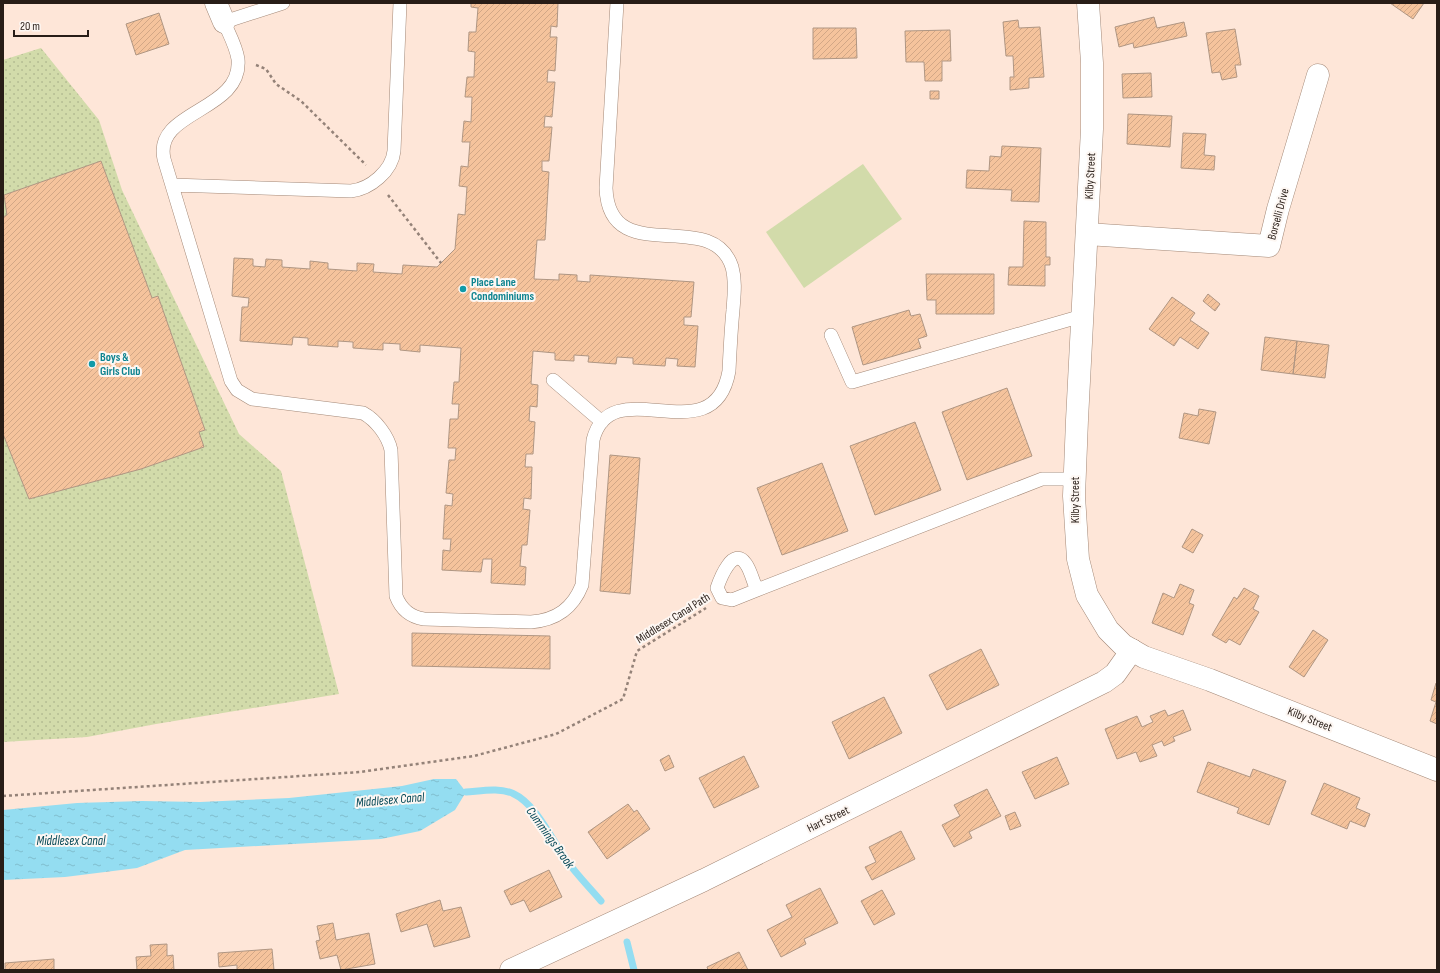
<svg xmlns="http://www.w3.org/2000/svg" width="1440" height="973" font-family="'Sofia Sans Condensed',sans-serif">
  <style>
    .green { fill: #d2dbaa }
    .park { fill: url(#park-dots) }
    .water { fill: url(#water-ripples) }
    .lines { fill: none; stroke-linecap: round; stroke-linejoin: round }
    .stream { stroke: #94ddf1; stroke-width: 7 }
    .building { fill: url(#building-hatch); stroke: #af9683 }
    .service-casing { stroke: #a38877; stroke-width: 14 }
    .minor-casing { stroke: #a38877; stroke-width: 23 }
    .tertiary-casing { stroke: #a38877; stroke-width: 23 }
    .path { stroke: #948278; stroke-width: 2.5; stroke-dasharray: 3 3; stroke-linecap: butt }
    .service { stroke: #fff; stroke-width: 13 }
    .minor { stroke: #fff; stroke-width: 22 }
    .tertiary { stroke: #fff; stroke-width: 22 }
    .culture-dot { fill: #0f9aa8; stroke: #fdf7f3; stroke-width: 1.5 }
    .labels { text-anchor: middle; stroke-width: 4; stroke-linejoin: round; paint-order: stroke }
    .street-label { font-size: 12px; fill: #281d17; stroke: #fdf7f3 }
    .culture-label { font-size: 12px; font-weight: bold; fill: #0d838f; stroke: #fdf7f3; text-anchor: start }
    .water-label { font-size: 13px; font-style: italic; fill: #054856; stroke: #fdf7f3 }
  </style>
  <defs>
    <pattern id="park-dots" width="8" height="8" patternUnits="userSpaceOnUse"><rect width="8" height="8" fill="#d2dbaa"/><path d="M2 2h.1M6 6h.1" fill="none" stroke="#b4bc92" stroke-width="1.8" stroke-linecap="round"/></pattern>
    <pattern id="water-ripples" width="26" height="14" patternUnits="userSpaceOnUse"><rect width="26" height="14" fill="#94ddf1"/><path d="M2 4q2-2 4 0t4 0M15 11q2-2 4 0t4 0" fill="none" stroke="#80bdce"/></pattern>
    <pattern id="building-hatch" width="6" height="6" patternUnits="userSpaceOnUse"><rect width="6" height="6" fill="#f5c39c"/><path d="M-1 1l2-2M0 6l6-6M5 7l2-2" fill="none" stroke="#d2a786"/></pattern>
  </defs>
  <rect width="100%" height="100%" fill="#fee6d8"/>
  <path class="green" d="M 863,164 L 902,219 L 804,288 L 766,232 Z"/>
  <path class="park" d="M 41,48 L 99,120 L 122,190 L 239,434 L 281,471 L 339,694 L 156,724 L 87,737 L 3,742 L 3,60 Z"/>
  <path class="water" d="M 434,779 L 456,779 L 466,792 L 455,810 L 420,831 L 381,839 L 185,850 L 137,868 L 65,877 L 3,880 L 3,810 L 77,803 L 142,801 L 200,802 L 289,798 L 402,786 Z"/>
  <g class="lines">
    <path class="stream" d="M 466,792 C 481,791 500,787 514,794 C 536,804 553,842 567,861 C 577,875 590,888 601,901
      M 627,942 L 634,970"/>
  </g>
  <path class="building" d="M 471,3 L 558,3 L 557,27 L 551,26 L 550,37 L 557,37 L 555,71 L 548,70 L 547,82 L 555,82 L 552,117 L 545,116 L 544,127 L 552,127 L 549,161 L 542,161 L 542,171 L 549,172 L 545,240 L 537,240 L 534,279 L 559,280 L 559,274 L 577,275 L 577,281 L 590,282 L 590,275 L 694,282 L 691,317 L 684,317 L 684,325 L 698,326 L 695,367 L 677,366 L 678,359 L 666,358 L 665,366 L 633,364 L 633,358 L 617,357 L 616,364 L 588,362 L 589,356 L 574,355 L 574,361 L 555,360 L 555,353 L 533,351 L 531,384 L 538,385 L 537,407 L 530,406 L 529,421 L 535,422 L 533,454 L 526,454 L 525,467 L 532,467 L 531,499 L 524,498 L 523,509 L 530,510 L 527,545 L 522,545 L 520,566 L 526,567 L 525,585 L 491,583 L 492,559 L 483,559 L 481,572 L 442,570 L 443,550 L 450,551 L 451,539 L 443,539 L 445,505 L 452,506 L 453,494 L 446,493 L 449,460 L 455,460 L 456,448 L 448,448 L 450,419 L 458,419 L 459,404 L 452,404 L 454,382 L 459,382 L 461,348 L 420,345 L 420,352 L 400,350 L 400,344 L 383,343 L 383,350 L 353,348 L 353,342 L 338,341 L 338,347 L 308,345 L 308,338 L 293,337 L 292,345 L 240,341 L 242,307 L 248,307 L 249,298 L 232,296 L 234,258 L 253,259 L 253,266 L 265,267 L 266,259 L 282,260 L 282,267 L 310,269 L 310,261 L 328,263 L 328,269 L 357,271 L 357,263 L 374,264 L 373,272 L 402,274 L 403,265 L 437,267 L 455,249 L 458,214 L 465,215 L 467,187 L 459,186 L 461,166 L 468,167 L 470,142 L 462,142 L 464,121 L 471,122 L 472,97 L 465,97 L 467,77 L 474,77 L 475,52 L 468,51 L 469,32 L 476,32 L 478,8 L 471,7 Z
    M 1390,3 L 1424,3 L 1413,19 Z
    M 159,13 L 169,44 L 136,55 L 126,24 Z
    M 1154,17 L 1157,28 L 1184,22 L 1187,36 L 1134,48 L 1133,43 L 1119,47 L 1115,27 Z
    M 1018,20 L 1019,28 L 1040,27 L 1044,77 L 1029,78 L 1029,88 L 1010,90 L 1010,77 L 1014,77 L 1013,56 L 1006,56 L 1003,22 Z
    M 813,28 L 856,28 L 857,58 L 813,59 Z
    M 1235,29 L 1241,65 L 1235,65 L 1237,77 L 1222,80 L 1220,72 L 1212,73 L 1206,33 Z
    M 950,30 L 951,61 L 942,61 L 942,81 L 925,81 L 924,62 L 906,62 L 905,31 Z
    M 1151,73 L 1152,97 L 1123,98 L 1122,74 Z
    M 930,91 L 939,91 L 939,99 L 930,99 Z
    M 1128,114 L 1172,116 L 1170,147 L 1127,144 Z
    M 1183,133 L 1206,134 L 1204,155 L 1215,156 L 1214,170 L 1181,168 Z
    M 1002,146 L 1041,148 L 1039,202 L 1011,201 L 1012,190 L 966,188 L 967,170 L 989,171 L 990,156 L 1001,157 Z
    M 101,161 L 152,298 L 158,296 L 205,430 L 199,432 L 204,447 L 141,469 L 29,499 L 3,434 L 3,217 L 7,215 L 4,195 Z
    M 1024,221 L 1046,222 L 1046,257 L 1050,257 L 1050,265 L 1045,265 L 1045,286 L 1008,285 L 1009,267 L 1023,267 Z
    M 926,274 L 994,274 L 994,314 L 936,314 L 936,300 L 927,300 Z
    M 1208,294 L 1220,304 L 1215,311 L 1203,301 Z
    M 1172,297 L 1195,313 L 1190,320 L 1209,333 L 1198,349 L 1180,337 L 1174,346 L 1149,329 Z
    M 909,310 L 911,316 L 920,314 L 927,336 L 918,339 L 921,348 L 863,365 L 852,327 Z
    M 1265,337 L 1297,341 L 1293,374 L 1261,370 Z
    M 1297,341 L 1329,345 L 1325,378 L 1293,374 Z
    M 1007,388 L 1032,456 L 967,480 L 942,412 Z
    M 1199,409 L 1216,412 L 1209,444 L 1179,438 L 1184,413 L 1198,416 Z
    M 915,422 L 941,490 L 875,515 L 850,446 Z
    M 610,455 L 640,458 L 630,594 L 600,591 Z
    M 822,463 L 848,531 L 782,555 L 757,488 Z
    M 1192,529 L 1203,535 L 1193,553 L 1182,547 Z
    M 1180,584 L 1194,590 L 1189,603 L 1194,605 L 1183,635 L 1152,623 L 1163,593 L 1174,598 Z
    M 1244,588 L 1259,596 L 1253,609 L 1259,612 L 1240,645 L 1229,639 L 1226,643 L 1212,635 L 1234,597 L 1237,599 Z
    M 1313,630 L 1328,640 L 1304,677 L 1289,667 Z
    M 412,633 L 550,636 L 550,669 L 412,666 Z
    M 981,649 L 999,685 L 947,710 L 929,675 Z
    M 1436,683 L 1437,684 L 1437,724 L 1430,721 L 1436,702 L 1431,700 Z
    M 884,697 L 902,733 L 849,759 L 832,722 Z
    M 1165,710 L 1168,716 L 1183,710 L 1191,730 L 1173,737 L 1175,741 L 1164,746 L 1162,741 L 1152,745 L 1157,756 L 1140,762 L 1136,752 L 1117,759 L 1105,729 L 1137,716 L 1142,727 L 1153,722 L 1150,716 Z
    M 669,755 L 674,767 L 665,771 L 660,760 Z
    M 744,756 L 759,787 L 714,808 L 699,778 Z
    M 1057,757 L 1069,784 L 1035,799 L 1022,772 Z
    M 1208,762 L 1250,777 L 1253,769 L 1286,781 L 1269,825 L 1237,813 L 1239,808 L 1197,792 Z
    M 1324,783 L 1360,798 L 1356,808 L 1370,814 L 1365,827 L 1350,821 L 1347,829 L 1311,814 Z
    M 987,789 L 1001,816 L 969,832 L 972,838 L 954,847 L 942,825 L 960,816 L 954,805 Z
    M 628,804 L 634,812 L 637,810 L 650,829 L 607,859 L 588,832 Z
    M 1015,812 L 1021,826 L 1010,830 L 1005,816 Z
    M 901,831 L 915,859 L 872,880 L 865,867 L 876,862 L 869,847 Z
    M 549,870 L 562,897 L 530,912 L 524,900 L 511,905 L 504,891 Z
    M 820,888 L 838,923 L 804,939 L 806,944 L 781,957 L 767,930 L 792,917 L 786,905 Z
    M 882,890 L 895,914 L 874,925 L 861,901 Z
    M 440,900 L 443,911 L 461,907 L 470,937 L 434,947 L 427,924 L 401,932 L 396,914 Z
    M 333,923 L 336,940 L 369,933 L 375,964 L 341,970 L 337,955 L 320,959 L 316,941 L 320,940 L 317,926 Z
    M 167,944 L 167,956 L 173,955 L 174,970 L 137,970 L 136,957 L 151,956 L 150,945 Z
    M 272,949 L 274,970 L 237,970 L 237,965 L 219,967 L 218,953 Z
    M 739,952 L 748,970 L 708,970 L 707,967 Z
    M 54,959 L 54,970 L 5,970 L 5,963 Z"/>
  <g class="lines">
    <g class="service-casing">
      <path id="service" d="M 283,3 L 224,22 C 229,34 236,46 238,59 C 243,112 153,110 164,159 L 231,381 L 237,390 L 252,399 L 363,413 C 376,420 388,436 391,450 L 396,596 C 401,609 410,617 424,619 L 531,622 C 557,620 573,608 582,585 L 593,440 C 611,368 714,457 729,371 C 730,350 731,330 733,310 C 734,296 736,281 732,267 C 712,205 609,271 606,188 L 617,3
        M 172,185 L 351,191 C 370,189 392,171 394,151 L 400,3
        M 831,335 L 852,382 L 1082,316
        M 553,380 L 602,422
        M 757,590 C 753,582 751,571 746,564 C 733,545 720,579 717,588 L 722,598 L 732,600 L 757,590 L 1042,479 L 1075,479"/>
    </g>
    <g class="minor-casing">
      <path id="minor" d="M 216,3 L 224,22
        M 1087,234 L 1269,246 L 1278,209 L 1318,75
        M 511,970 L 704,880 L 1104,682 L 1115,674 L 1132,650"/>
    </g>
    <g class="tertiary-casing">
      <path id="tertiary" d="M 1088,3 L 1092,63 L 1092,129 L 1077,420 L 1074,496 L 1078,559 L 1087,595 L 1108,630 L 1123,645 L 1144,657 L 1210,680 L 1437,770"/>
    </g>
    <path class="path" d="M 256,65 L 266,69 L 276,84 L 301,101 L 366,165
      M 388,195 L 441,263
      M 3,796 L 360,772 L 474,756 L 556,734 L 623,699 L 637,651 L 706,608"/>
    <use href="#service" class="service"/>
    <use href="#minor" class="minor"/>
    <use href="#tertiary" class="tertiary"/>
  </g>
  <g class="culture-dot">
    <circle cx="463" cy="289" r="4"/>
    <circle cx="92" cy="364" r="4"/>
  </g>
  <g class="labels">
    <g class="street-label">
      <text transform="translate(1090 176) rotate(-87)" y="4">Kilby Street</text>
      <text transform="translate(1278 214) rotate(-75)" y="4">Borselli Drive</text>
      <text transform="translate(1075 500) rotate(-90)" y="4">Kilby Street</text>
      <text transform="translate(673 618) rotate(-32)" y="4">Middlesex Canal Path</text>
      <text transform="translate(1310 719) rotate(22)" y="4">Kilby Street</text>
      <text transform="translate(828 819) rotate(-26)" y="4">Hart Street</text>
    </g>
    <g class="culture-label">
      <text x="471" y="286">Place Lane<tspan x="471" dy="14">Condominiums</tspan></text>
      <text x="100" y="361">Boys &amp;<tspan x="100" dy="14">Girls Club</tspan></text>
    </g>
    <g class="water-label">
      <text transform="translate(390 799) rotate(-5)" y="5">Middlesex Canal</text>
      <text transform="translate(551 837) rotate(54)" y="5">Cummings Brook</text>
      <text x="71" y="845">Middlesex Canal</text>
    </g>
  </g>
  <rect width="1440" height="973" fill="none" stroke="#281d17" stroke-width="8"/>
  <path d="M14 30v6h74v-6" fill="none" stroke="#281d17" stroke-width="2"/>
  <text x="20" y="30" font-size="12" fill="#281d17" stroke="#fdf7f3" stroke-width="3" paint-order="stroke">20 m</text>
</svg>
